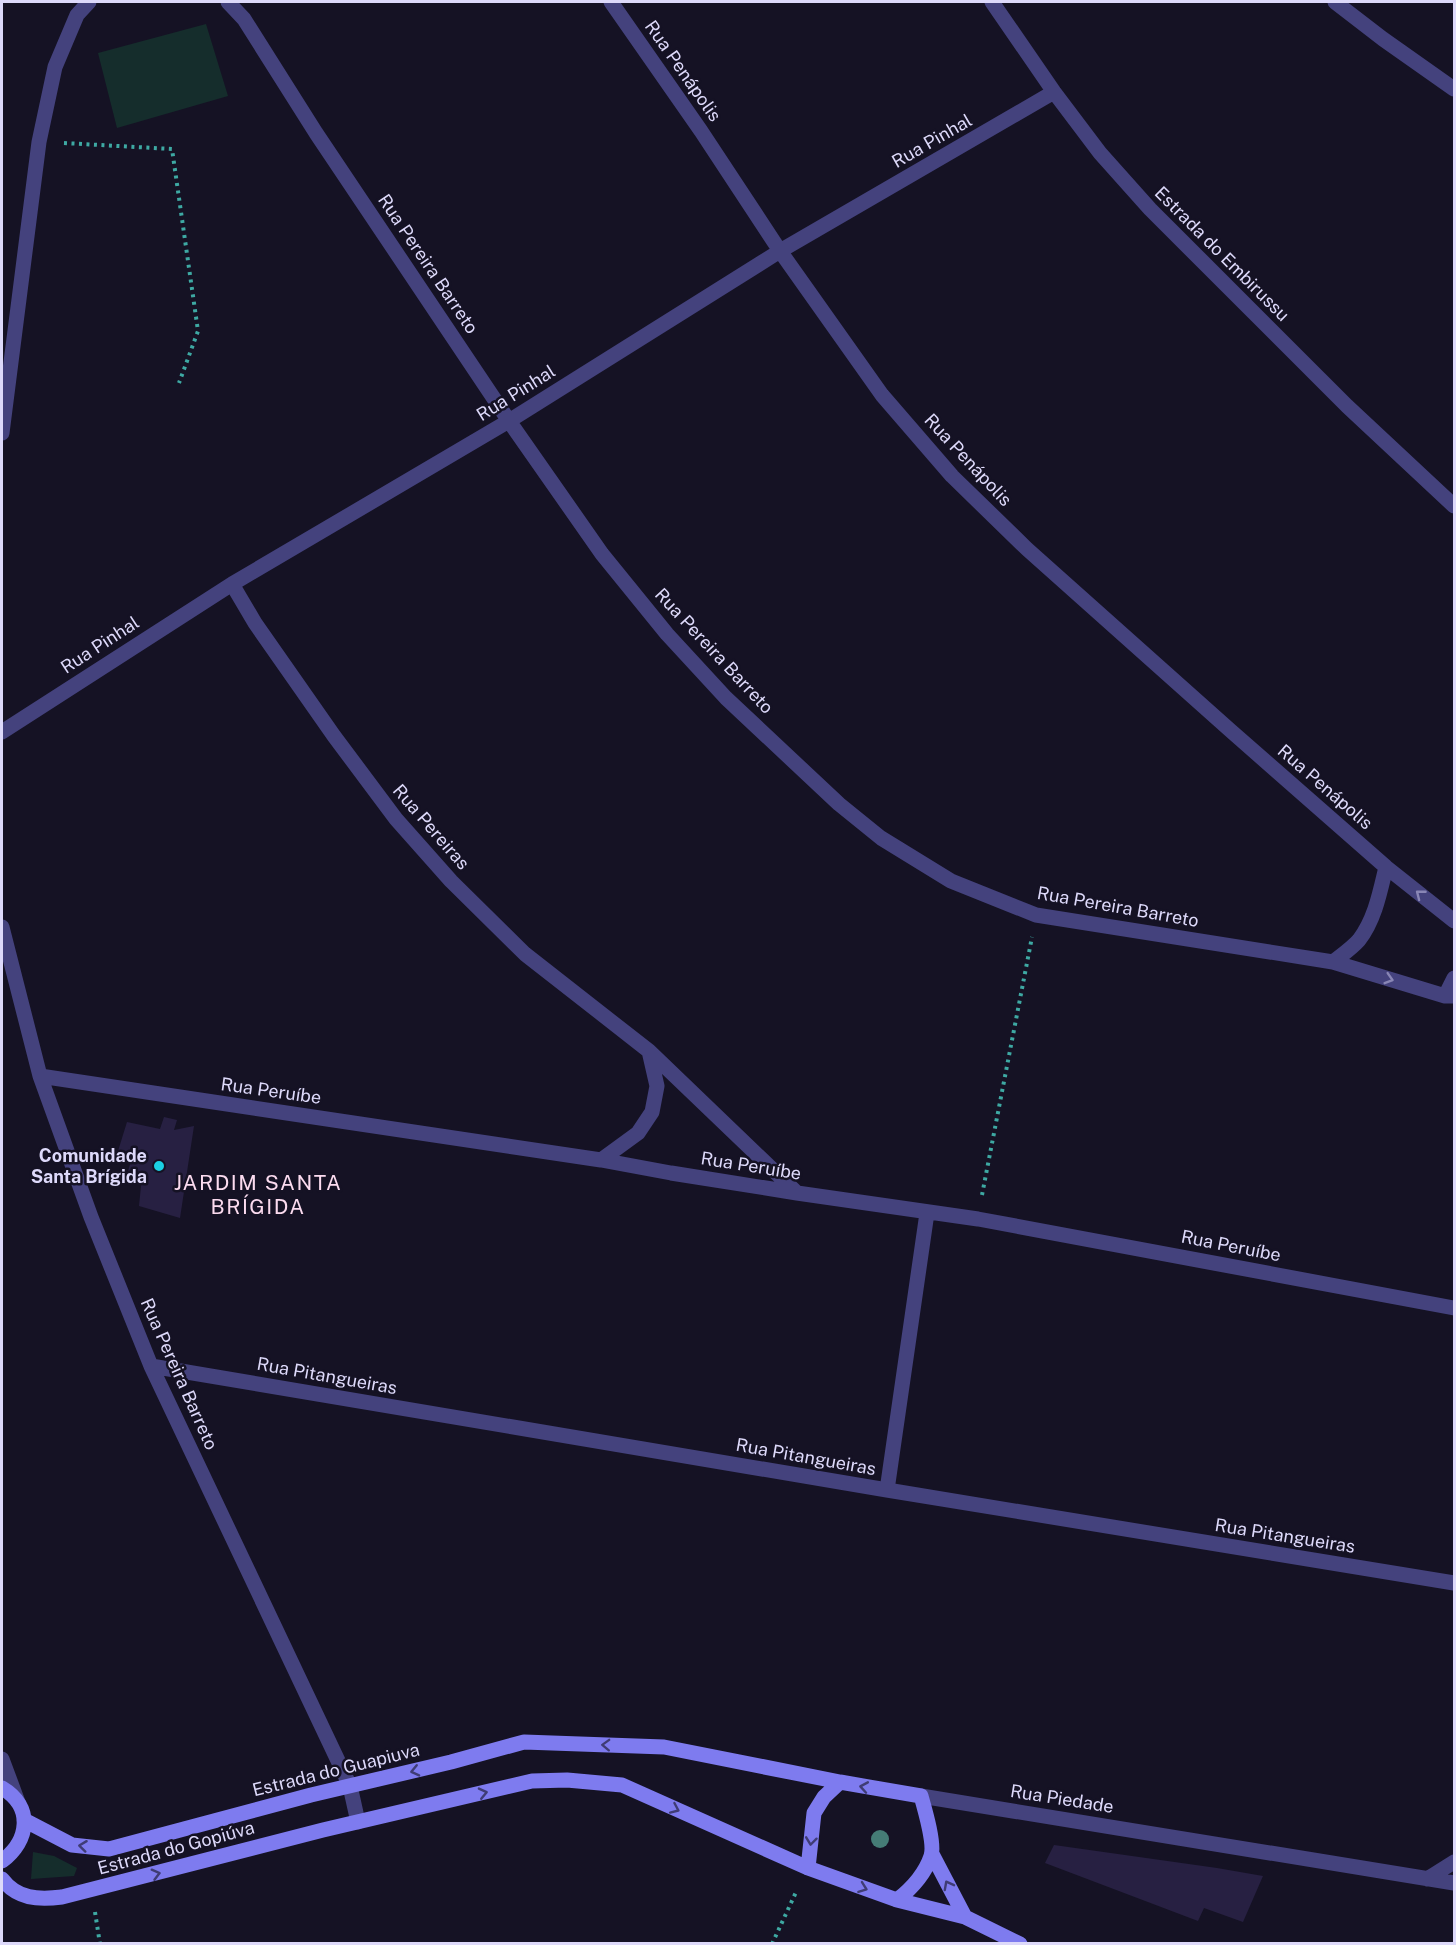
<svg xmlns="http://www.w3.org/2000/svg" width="1456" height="1945" font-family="'Public Sans',sans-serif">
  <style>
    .green { fill: #152d2c }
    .building { fill: #272042 }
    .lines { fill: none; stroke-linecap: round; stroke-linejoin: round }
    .path { stroke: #3ea9a3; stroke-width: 4; stroke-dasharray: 3 4.5; stroke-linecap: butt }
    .street { stroke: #44427d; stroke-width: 15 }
    .secondary { stroke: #7e7bef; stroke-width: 15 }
    .tree { fill: #457c76 }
    .oneway { stroke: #8986b5 }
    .oneway2 { stroke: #3f3c75 }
    .poi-dot { fill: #1bd0e4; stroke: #151224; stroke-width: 2 }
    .labels { text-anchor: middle; stroke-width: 5; stroke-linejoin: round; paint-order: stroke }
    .street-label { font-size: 18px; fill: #ddd9fa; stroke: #151224 }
    .poi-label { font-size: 18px; font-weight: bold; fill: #ddd9fa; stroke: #151224; text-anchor: end }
    .quarter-label { font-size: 21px; letter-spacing: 1.5px; fill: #fbdbef; stroke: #151224 }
  </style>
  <rect width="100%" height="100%" fill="#151224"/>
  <path class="green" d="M 206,24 L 228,96 L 117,128 L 98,53 Z
    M 33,1852 L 54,1856 L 77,1868 L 74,1876 L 31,1879 Z"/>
  <path class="building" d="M 164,1117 L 177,1120 L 174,1130 L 194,1126 L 180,1218 L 139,1206 L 142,1176 L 127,1175 L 132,1157 L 118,1151 L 127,1122 L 160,1129 Z
    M 1054,1845 L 1217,1868 L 1263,1876 L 1243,1922 L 1204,1908 L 1198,1921 L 1045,1863 Z"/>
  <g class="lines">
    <path class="path" d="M 64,143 L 172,149 L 198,331 L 179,383
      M 982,1195 L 1032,937
      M 95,1912 L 100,1944
      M 772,1944 L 797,1890"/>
    <path class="street" d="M 228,2 L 244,19 L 316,133 L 509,421 L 602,554 L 667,634 L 726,698 L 839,804 L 881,838 L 951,881 L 1036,915 L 1333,962 L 1445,996 L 1454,996
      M 611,2 L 701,131 L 780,251 L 882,395 L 952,476 L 1027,549 L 1231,731 L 1386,867 L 1454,921
      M 992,2 L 1054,92 L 1100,153 L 1150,209 L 1347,406 L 1454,506
      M 1335,2 L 1383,39 L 1454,89
      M 2,433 L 39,142 L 55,67 L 77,15 L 89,2
      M 232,584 L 255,623 L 334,736 L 396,819 L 451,881 L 525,954 L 649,1051 L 797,1193
      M 2,732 L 232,584 L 509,421 L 780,251 L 1054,92
      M 2,927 L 40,1076 L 91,1217 L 151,1366 L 350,1786 L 358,1822
      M 1333,962 C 1342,955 1352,948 1359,940 C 1375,919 1380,892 1386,867
      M 1445,996 L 1454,978
      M 40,1076 L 601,1160 L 671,1173 L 797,1193 L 978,1219 L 1454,1308
      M 601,1160 L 638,1133 L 652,1112 L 657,1086 L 649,1051
      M 151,1366 L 887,1490 L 1454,1583
      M 887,1490 L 927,1213
      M 2,1759 L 18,1802
      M 921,1796 L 1454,1883
      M 1427,1879 L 1454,1862"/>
    <path class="secondary" d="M 2,1788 C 34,1807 29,1841 2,1861
      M 24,1820 L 72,1845 L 109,1849 L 311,1795 L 451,1762 L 524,1742 L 664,1747 L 840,1782 L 921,1796 C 925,1810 935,1844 931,1856 C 925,1874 911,1889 897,1900
      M 932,1854 L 965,1917
      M 808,1868 L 814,1813 L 824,1797 L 840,1782
      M 2,1879 C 17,1899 38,1900 62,1897 L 323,1830 L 532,1781 L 567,1780 L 622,1785 L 808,1868 L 897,1900 L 965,1917 L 1020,1944"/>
  </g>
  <circle class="tree" cx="880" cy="1839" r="9"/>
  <defs><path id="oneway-chevron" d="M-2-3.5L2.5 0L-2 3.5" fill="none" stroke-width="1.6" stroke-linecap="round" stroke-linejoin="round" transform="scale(1.5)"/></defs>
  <g class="oneway">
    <use href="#oneway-chevron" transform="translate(1420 894) rotate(-142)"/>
    <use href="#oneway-chevron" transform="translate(1389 979) rotate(17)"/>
  </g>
  <g class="oneway2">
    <use href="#oneway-chevron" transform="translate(606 1745) rotate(-178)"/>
    <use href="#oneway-chevron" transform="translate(415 1771) rotate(167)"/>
    <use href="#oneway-chevron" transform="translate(864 1787) rotate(-170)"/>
    <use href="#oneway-chevron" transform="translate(483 1793) rotate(-13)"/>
    <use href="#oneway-chevron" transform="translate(675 1809) rotate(24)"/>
    <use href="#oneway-chevron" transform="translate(811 1841) rotate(97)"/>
    <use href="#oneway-chevron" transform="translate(83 1846) rotate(-173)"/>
    <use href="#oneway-chevron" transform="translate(156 1874) rotate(-15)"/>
    <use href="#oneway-chevron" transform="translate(948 1885) rotate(-118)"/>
    <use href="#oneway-chevron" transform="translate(863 1888) rotate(20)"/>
  </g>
  <circle class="poi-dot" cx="159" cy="1166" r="6"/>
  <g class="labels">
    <g class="street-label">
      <text transform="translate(683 71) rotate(55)" y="6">Rua Penápolis</text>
      <text transform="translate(932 141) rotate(-30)" y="6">Rua Pinhal</text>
      <text transform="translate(1222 254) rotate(45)" y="6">Estrada do Embirussu</text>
      <text transform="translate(428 264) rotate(56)" y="6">Rua Pereira Barreto</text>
      <text transform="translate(516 393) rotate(-32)" y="6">Rua Pinhal</text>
      <text transform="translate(968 460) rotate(47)" y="6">Rua Penápolis</text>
      <text transform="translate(100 645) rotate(-33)" y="6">Rua Pinhal</text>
      <text transform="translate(714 651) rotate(47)" y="6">Rua Pereira Barreto</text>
      <text transform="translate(1325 787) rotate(41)" y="6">Rua Penápolis</text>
      <text transform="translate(431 827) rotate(49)" y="6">Rua Pereiras</text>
      <text transform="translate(1118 907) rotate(10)" y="6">Rua Pereira Barreto</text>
      <text transform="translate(271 1091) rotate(8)" y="6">Rua Peruíbe</text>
      <text transform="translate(751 1166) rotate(9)" y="6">Rua Peruíbe</text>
      <text transform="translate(1231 1246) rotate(11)" y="6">Rua Peruíbe</text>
      <text transform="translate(179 1374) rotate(66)" y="6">Rua Pereira Barreto</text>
      <text transform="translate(327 1376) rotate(10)" y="6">Rua Pitangueiras</text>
      <text transform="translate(806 1457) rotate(10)" y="6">Rua Pitangueiras</text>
      <text transform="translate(1285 1536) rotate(9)" y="6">Rua Pitangueiras</text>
      <text transform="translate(336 1770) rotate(-14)" y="6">Estrada do Guapiuva</text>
      <text transform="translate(1062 1799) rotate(9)" y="6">Rua Piedade</text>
      <text transform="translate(176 1848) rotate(-15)" y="6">Estrada do Gopiúva</text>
    </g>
    <g class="poi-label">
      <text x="147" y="1162">Comunidade<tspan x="147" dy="21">Santa Brígida</tspan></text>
    </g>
    <g class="quarter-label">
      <text x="258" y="1190">JARDIM SANTA<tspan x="258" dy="24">BRÍGIDA</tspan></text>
    </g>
  </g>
  <rect width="1456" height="1945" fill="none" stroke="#ddd9fa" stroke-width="6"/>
</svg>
